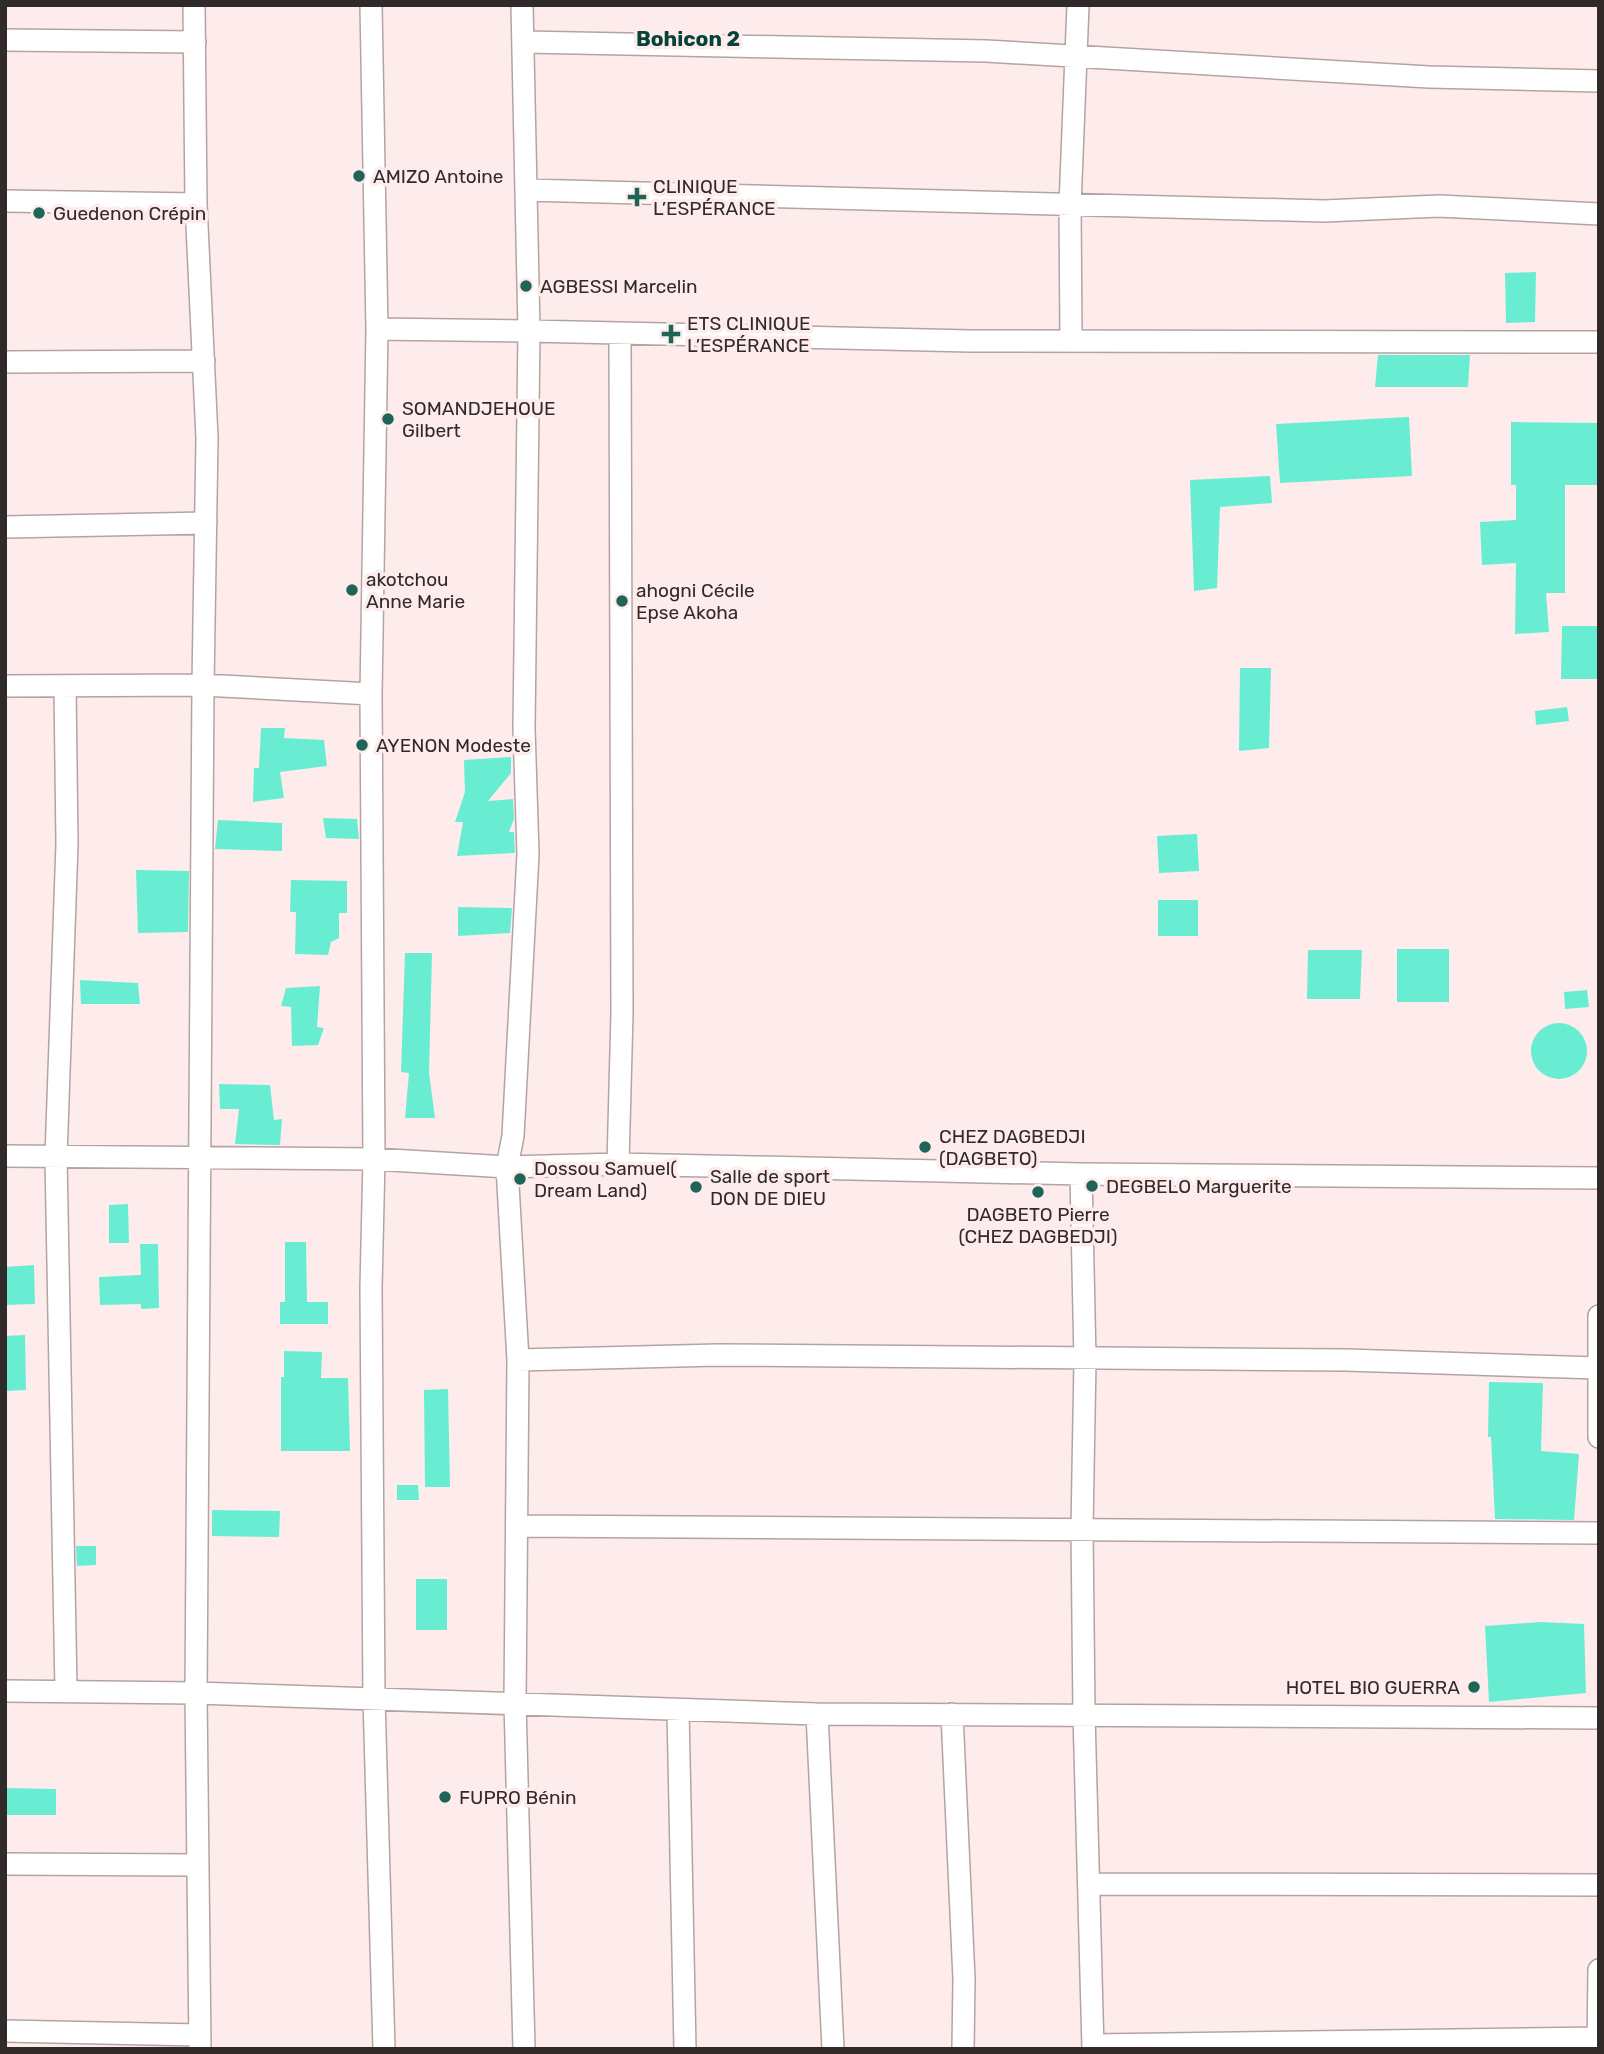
<svg xmlns="http://www.w3.org/2000/svg" width="1604" height="2054" font-family="Rubik,sans-serif">
  <style>
    .building { fill: #68edd3 }
    .lines { fill: none; stroke-linecap: round; stroke-linejoin: round }
    .minor-casing { stroke: #b3a4a2; stroke-width: 24 }
    .minor { stroke: #fff; stroke-width: 21 }
    .poi-dot { fill: #1e6558; stroke: #fdeceb; stroke-width: 2.5 }
    .labels { text-anchor: middle; stroke-width: 7; stroke-linejoin: round; paint-order: stroke }
    .poi-label { font-size: 19px; fill: #312a2a; stroke: #fdeceb; text-anchor: start }
    .neighbourhood-label { font-size: 21px; font-weight: bold; fill: #054238; stroke: #fdeceb }
  </style>
  <rect width="100%" height="100%" fill="#fdeceb"/>
  <path class="building" d="M 1536,272 L 1535,322 L 1506,323 L 1505,273 Z
    M 1378,355 L 1470,355 L 1468,387 L 1375,387 Z
    M 1409,417 L 1412,476 L 1280,483 L 1276,424 Z
    M 1511,422 L 1599,423 L 1599,485 L 1565,485 L 1565,593 L 1546,593 L 1549,632 L 1515,634 L 1516,563 L 1482,565 L 1480,522 L 1516,520 L 1516,485 L 1511,485 Z
    M 1270,476 L 1272,503 L 1220,507 L 1217,588 L 1194,591 L 1190,480 Z
    M 1562,626 L 1599,626 L 1599,679 L 1561,679 Z
    M 1240,668 L 1271,668 L 1269,748 L 1239,751 Z
    M 1567,707 L 1569,721 L 1536,725 L 1535,711 Z
    M 261,728 L 285,728 L 284,738 L 324,740 L 327,766 L 280,772 L 284,798 L 253,802 L 254,768 L 259,768 Z
    M 511,757 L 511,773 L 488,801 L 513,799 L 514,819 L 509,832 L 514,832 L 515,853 L 457,856 L 463,822 L 455,822 L 465,792 L 464,760 Z
    M 323,818 L 357,819 L 359,839 L 326,838 Z
    M 218,820 L 282,823 L 282,851 L 215,849 Z
    M 1197,834 L 1199,871 L 1159,873 L 1157,836 Z
    M 136,870 L 189,871 L 188,932 L 138,933 Z
    M 291,880 L 347,881 L 347,913 L 339,913 L 339,938 L 331,942 L 328,955 L 295,954 L 296,912 L 290,912 Z
    M 1158,900 L 1198,900 L 1198,936 L 1158,936 Z
    M 458,907 L 512,908 L 510,933 L 458,936 Z
    M 1397,949 L 1449,949 L 1449,1002 L 1397,1002 Z
    M 1308,950 L 1362,950 L 1360,999 L 1307,999 Z
    M 405,953 L 432,953 L 429,1073 L 435,1118 L 405,1118 L 409,1073 L 401,1072 Z
    M 80,980 L 138,983 L 140,1004 L 81,1004 Z
    M 320,986 L 317,1027 L 324,1028 L 318,1045 L 292,1046 L 291,1007 L 281,1006 L 286,988 Z
    M 1587,990 L 1589,1007 L 1565,1009 L 1564,992 Z
    M1531 1051a28 28 0 1 1 56 0a28 28 0 1 1-56 0Z
    M 219,1084 L 270,1085 L 274,1120 L 282,1119 L 280,1145 L 235,1144 L 239,1109 L 220,1109 Z
    M 128,1204 L 129,1243 L 109,1243 L 109,1205 Z
    M 285,1242 L 306,1242 L 307,1302 L 328,1302 L 328,1324 L 280,1324 L 280,1302 L 285,1302 Z
    M 140,1244 L 158,1244 L 159,1308 L 141,1309 L 141,1304 L 100,1305 L 99,1277 L 141,1275 Z
    M 34,1265 L 35,1304 L 6,1305 L 5,1267 Z
    M 25,1335 L 26,1390 L 5,1391 L 5,1336 Z
    M 284,1351 L 322,1352 L 321,1378 L 348,1378 L 350,1451 L 281,1451 L 281,1377 L 284,1377 Z
    M 1489,1382 L 1543,1383 L 1541,1451 L 1579,1454 L 1574,1520 L 1495,1519 L 1491,1437 L 1488,1437 Z
    M 448,1389 L 450,1487 L 425,1487 L 424,1390 Z
    M 397,1485 L 418,1485 L 419,1500 L 397,1500 Z
    M 212,1510 L 280,1511 L 279,1537 L 212,1536 Z
    M 76,1546 L 96,1546 L 96,1565 L 77,1566 Z
    M 416,1579 L 447,1579 L 447,1630 L 416,1630 Z
    M 1541,1622 L 1584,1624 L 1586,1693 L 1489,1702 L 1485,1626 Z
    M 5,1788 L 56,1789 L 56,1815 L 5,1815 Z"/>
  <g class="lines">
    <g class="minor-casing">
      <path id="minor" d="M 194,5 L 196,204 L 207,438 L 203,685 L 196,1693 L 200,2049
        M 371,5 L 377,329 L 371,694 L 374,1159 L 371,1288 L 374,1698 L 384,2049
        M 5,40 L 195,42
        M 525,42 L 986,51 L 1429,77 L 1599,81
        M 527,190 L 1324,211 L 1439,206 L 1599,214
        M 5,201 L 196,204
        M 377,329 L 529,331 L 522,5
        M 1071,339 L 1070,206 L 1078,5
        M 5,362 L 204,361
        M 5,527 L 206,523
        M 5,686 L 203,685 L 371,694
        M 65,687 L 67,844 L 56,1157 L 66,1690
        M 5,1156 L 374,1159 L 507,1167 L 618,1164 L 1081,1174 L 1599,1178
        M 618,1164 L 622,1013 L 620,335
        M 1081,1174 L 1085,1360 L 1082,1529 L 1084,1714 L 1093,2049
        M 1599,1316 L 1599,1437
        M 518,1360 L 718,1355 L 1346,1360 L 1598,1368
        M 518,1526 L 1599,1533
        M 5,1691 L 196,1693 L 817,1714 L 1599,1718
        M 678,1710 L 685,2049
        M 817,1714 L 833,2049
        M 952,1714 L 964,1979 L 963,2049
        M 5,1864 L 196,1865
        M 1090,1884 L 1599,1885
        M 5,2031 L 199,2035
        M 1093,2045 L 1598,2038
        M 524,2049 L 515,1702 L 518,1360 L 507,1167 L 513,1136 L 528,854 L 524,728 L 529,331 L 971,341 L 1599,342
        M 1598,2049 L 1599,1970"/>
    </g>
    <use href="#minor" class="minor"/>
  </g>
  <g class="poi-dot">
    <circle cx="359" cy="176" r="7"/>
    <path d="M633.5 186.5h7v7h7v7h-7v7h-7v-7h-7v-7h7z"/>
    <circle cx="39" cy="213" r="7"/>
    <circle cx="526" cy="286" r="7"/>
    <path d="M667.5 323.5h7v7h7v7h-7v7h-7v-7h-7v-7h7z"/>
    <circle cx="388" cy="419" r="7"/>
    <circle cx="352" cy="590" r="7"/>
    <circle cx="622" cy="601" r="7"/>
    <circle cx="362" cy="745" r="7"/>
    <circle cx="925" cy="1147" r="7"/>
    <circle cx="520" cy="1179" r="7"/>
    <circle cx="1092" cy="1186" r="7"/>
    <circle cx="696" cy="1187" r="7"/>
    <circle cx="1038" cy="1192" r="7"/>
    <circle cx="1474" cy="1687" r="7"/>
    <circle cx="445" cy="1797" r="7"/>
  </g>
  <g class="labels">
    <g class="poi-label">
      <text x="373" y="183">AMIZO Antoine</text>
      <text x="653" y="193">CLINIQUE<tspan x="653" dy="22">L’ESPÉRANCE</tspan></text>
      <text x="53" y="220">Guedenon Crépin</text>
      <text x="540" y="293">AGBESSI Marcelin</text>
      <text x="687" y="330">ETS CLINIQUE<tspan x="687" dy="22">L’ESPÉRANCE</tspan></text>
      <text x="402" y="415">SOMANDJEHOUE<tspan x="402" dy="22">Gilbert</tspan></text>
      <text x="366" y="586">akotchou<tspan x="366" dy="22">Anne Marie</tspan></text>
      <text x="636" y="597">ahogni Cécile<tspan x="636" dy="22">Epse Akoha</tspan></text>
      <text x="376" y="752">AYENON Modeste</text>
      <text x="939" y="1143">CHEZ DAGBEDJI<tspan x="939" dy="22">(DAGBETO)</tspan></text>
      <text x="534" y="1175">Dossou Samuel(<tspan x="534" dy="22">Dream Land)</tspan></text>
      <text x="710" y="1183">Salle de sport<tspan x="710" dy="22">DON DE DIEU</tspan></text>
      <text x="1106" y="1193">DEGBELO Marguerite</text>
      <text x="1038" y="1221" text-anchor="middle">DAGBETO Pierre<tspan x="1038" dy="22">(CHEZ DAGBEDJI)</tspan></text>
      <text x="1460" y="1694" text-anchor="end">HOTEL BIO GUERRA</text>
      <text x="459" y="1804">FUPRO Bénin</text>
    </g>
    <g class="neighbourhood-label">
      <text x="688" y="46">Bohicon 2</text>
    </g>
  </g>
  <rect width="1604" height="2054" fill="none" stroke="#312a2a" stroke-width="14"/>
</svg>
